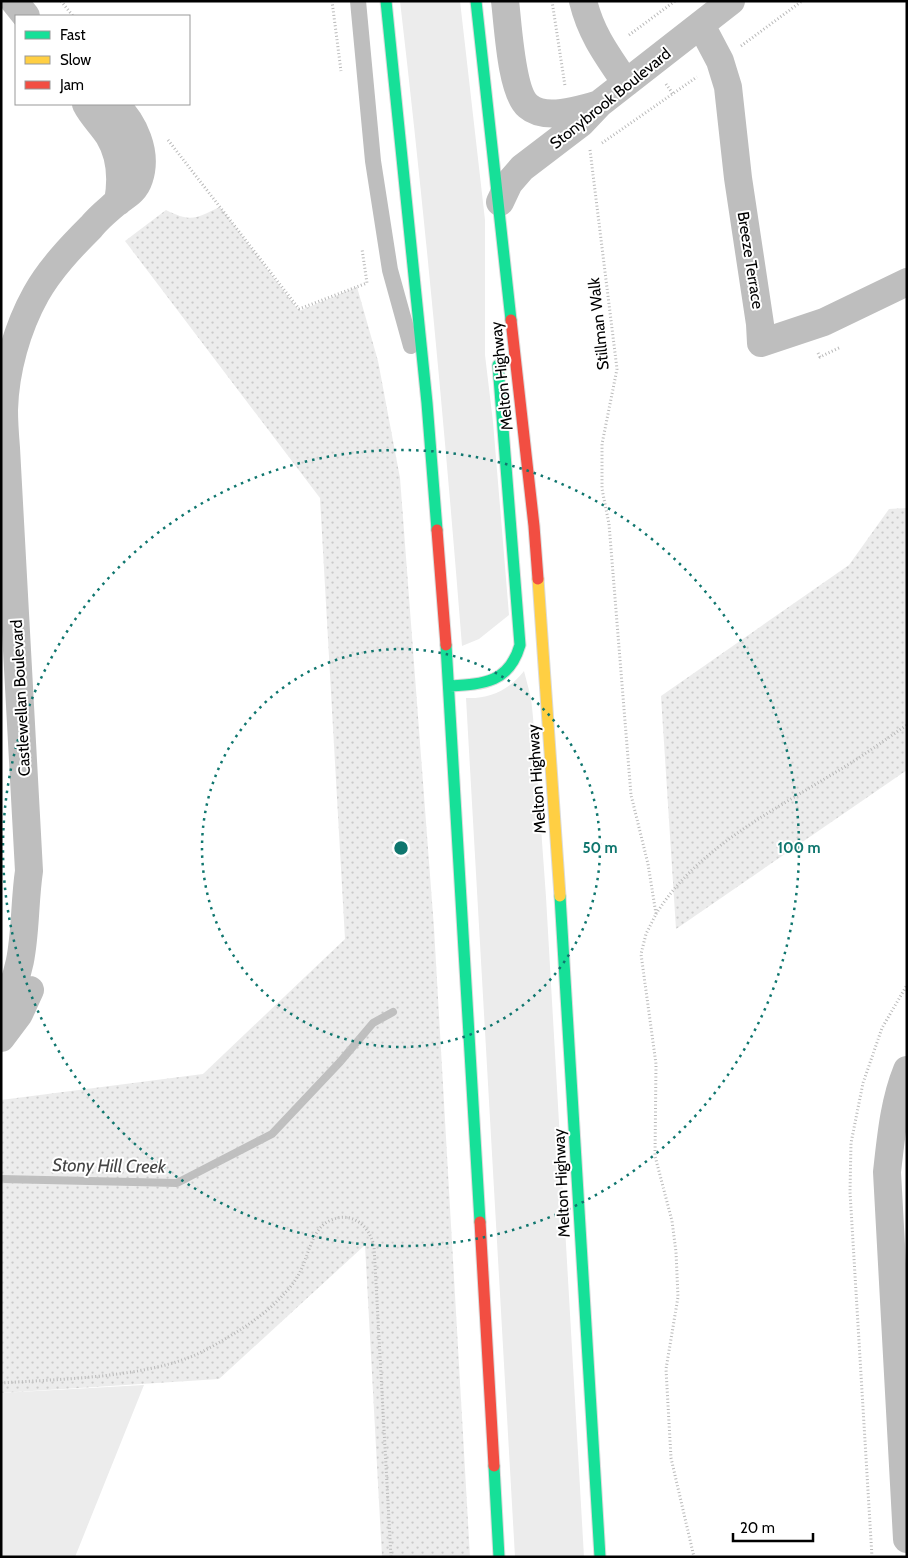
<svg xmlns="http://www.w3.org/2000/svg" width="908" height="1558" font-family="Cabin,sans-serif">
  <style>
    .green { fill: #ececec }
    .park { fill: url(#park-dots) }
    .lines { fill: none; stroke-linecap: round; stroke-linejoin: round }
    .stream { stroke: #bfbfbf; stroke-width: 8 }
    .fast-casing { stroke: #dbdbdb; stroke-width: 13 }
    .slow-casing { stroke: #dbdbdb; stroke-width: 13 }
    .jam-casing { stroke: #dbdbdb; stroke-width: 13 }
    .path { stroke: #b9b9b9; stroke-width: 3; stroke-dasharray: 1 2.5; stroke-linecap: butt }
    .lane { stroke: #bebebe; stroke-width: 16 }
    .street { stroke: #bebebe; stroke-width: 28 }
    .fast { stroke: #16e098; stroke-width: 11 }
    .slow { stroke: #ffcf43; stroke-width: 11 }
    .jam { stroke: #f24e42; stroke-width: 11 }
    .ring { fill: none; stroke: #0f766e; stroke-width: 2.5; stroke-dasharray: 2.5 5 }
    .labels { text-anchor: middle; stroke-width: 4; stroke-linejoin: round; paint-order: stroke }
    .street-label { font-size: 16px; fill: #000; stroke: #fff }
    .water-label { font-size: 18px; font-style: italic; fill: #444; stroke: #fff }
    .centre { fill: #0f766e; stroke: #fff; stroke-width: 2.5 }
    .ring-label { font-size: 15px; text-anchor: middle; font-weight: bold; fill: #0f766e; stroke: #fff; stroke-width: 4; stroke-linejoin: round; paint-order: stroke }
  </style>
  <defs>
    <pattern id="park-dots" width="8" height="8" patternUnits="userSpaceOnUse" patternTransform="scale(1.25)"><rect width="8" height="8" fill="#ececec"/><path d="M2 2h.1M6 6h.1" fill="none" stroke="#c9c9c9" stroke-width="1.8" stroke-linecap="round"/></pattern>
  </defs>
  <rect width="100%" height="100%" fill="#fff"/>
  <path class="green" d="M 400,1 L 460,1 L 485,220 L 485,355 L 493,422 L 509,615 L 479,639 L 462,646 C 445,431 425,216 400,1 Z
    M 524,671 L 531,698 L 533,717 L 546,897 L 584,1557 L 515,1557 L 466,698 C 490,699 509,690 524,671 Z
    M 144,1385 L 75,1557 L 1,1557 L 1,1393 Z"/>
  <path class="park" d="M 220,207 L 299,311 L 357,287 L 378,361 L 400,478 L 434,928 L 470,1557 L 382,1557 L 365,1245 L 219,1379 L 1,1393 L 1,1100 L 203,1074 L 345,939 L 320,498 L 125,241 L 166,210 C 192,223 196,218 220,207 Z
    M 907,508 L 907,770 L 676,929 L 661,696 L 849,565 L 889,509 Z"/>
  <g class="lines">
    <path class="stream" d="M 1,1179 L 177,1183 L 272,1134 L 340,1062 L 373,1023 L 393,1012"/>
    <g class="fast-casing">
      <path id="fast" d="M 386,1 L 427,403 L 437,530
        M 476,1 L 511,320
        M 446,645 L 480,1222
        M 449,686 C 484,684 509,683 520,645 L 498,365
        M 560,896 L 600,1557
        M 494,1466 L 499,1557"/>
    </g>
    <g class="slow-casing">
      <path id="slow" d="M 538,579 L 560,896"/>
    </g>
    <g class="jam-casing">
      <path id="jam" d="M 511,320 L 534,526 L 538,579
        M 437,530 L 446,645
        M 480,1222 L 494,1466"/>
    </g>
    <path class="path" d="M 61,1 L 73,16
      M 332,1 L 341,71
      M 552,1 L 565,86
      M 629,35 L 675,1
      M 741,46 L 802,1
      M 666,84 L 673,94
      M 168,140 L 299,309 L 367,283 L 362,249
      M 602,143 L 697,77
      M 590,150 L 617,369 L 602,444 L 602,489 L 609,524 L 631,795 L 648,864 L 656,914 L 646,934 L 641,954 L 656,1064 L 655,1156 L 672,1221 L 676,1252 L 678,1297 L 666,1369 L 671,1458 L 694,1557
      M 818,353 L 820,357 L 841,347
      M 656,914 C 696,850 767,814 831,775 C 857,760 882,742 907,725
      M 1,1383 C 60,1379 139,1378 193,1356 C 209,1349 225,1339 240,1330 C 255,1320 272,1308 284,1294 C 290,1288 296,1280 300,1272 C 308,1257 312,1229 329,1221 C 351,1210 369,1225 374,1246 L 391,1557
      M 872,1557 L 850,1192 L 851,1143 L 863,1083 L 882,1028 L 907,985"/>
    <path class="lane" d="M 358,1 L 373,161 L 390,270 L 411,346"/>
    <path class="street" d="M 14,1 L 26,16
      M 505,1 C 508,24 511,92 528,106 C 545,121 580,110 599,104
      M 583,1 C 591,34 607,55 626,83
      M 701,25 L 720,61 L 728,87 L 738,178 L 760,324 L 761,343 L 824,322 L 907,282
      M 86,104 C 92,116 102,125 109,136 C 121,156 122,180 118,202
      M 500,202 L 509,183 L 522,168 L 581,123 L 599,104 L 731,1
      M 1,1008 C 29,967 22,918 29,871 L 6,448 C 5,436 4,423 4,410 C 5,371 17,328 36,294 C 50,269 71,247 91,227 C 98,218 107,211 116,203 C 125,196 135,192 139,179 C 148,152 134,123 115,104
      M 1,1038 L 19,1014 L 30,990
      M 907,1070 C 894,1102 891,1137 887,1172 L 907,1539"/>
    <use href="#fast" class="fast"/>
    <use href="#slow" class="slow"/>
    <use href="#jam" class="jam"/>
  </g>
  <g class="ring">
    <circle cx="401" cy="848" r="199"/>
    <circle cx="401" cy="848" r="398"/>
  </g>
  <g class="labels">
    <g class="street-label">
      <text transform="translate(610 98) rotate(-39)" y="6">Stonybrook Boulevard</text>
      <text transform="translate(751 260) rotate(81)" y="6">Breeze Terrace</text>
      <text transform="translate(598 324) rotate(-96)" y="6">Stillman Walk</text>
      <text transform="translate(501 376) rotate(-96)" y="6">Melton Highway</text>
      <text transform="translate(20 698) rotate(-93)" y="6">Castlewellan Boulevard</text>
      <text transform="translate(536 779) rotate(-94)" y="6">Melton Highway</text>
      <text transform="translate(561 1183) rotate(-93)" y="6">Melton Highway</text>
    </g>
    <g class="water-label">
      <text transform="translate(109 1166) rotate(1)" y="6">Stony Hill Creek</text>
    </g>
  </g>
  <circle cx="401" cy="848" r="8" class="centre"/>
  <g class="ring-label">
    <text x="600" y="853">50 m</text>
    <text x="799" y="853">100 m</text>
  </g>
  <rect width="908" height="1558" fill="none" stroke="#000000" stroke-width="5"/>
  <rect x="15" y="15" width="175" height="90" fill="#ffffff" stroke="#999999"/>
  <rect x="25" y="31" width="25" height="8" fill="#16e098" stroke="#999999"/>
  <text x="60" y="40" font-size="15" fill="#000000">Fast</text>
  <rect x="25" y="56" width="25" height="8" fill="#ffcf43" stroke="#999999"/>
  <text x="60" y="65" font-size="15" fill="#000000">Slow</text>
  <rect x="25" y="81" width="25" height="8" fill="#f24e42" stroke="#999999"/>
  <text x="60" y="90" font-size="15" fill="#000000">Jam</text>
  <path d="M733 1533v8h80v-8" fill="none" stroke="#000000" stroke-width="2.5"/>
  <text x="740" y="1533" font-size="15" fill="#000000" stroke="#ffffff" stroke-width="4" paint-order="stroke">20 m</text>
</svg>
